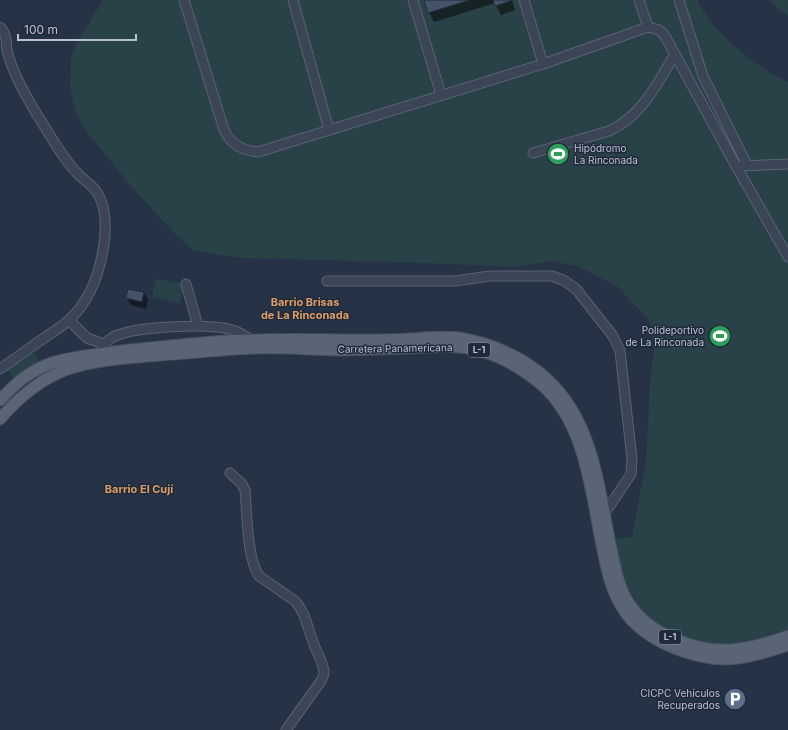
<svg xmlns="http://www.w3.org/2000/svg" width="788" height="730" font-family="Inter,sans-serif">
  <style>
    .green { fill: #284247 }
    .shadow { fill: #0007 }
    .building { fill: #455368; stroke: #212c3d }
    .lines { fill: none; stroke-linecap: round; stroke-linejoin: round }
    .minor-casing { stroke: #5a6372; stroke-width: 11 }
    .major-casing { stroke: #454e5e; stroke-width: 13 }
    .minor { stroke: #3b4555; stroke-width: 9 }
    .major { stroke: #596475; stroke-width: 11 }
    .labels { text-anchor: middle; stroke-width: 3; stroke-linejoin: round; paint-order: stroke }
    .shield { fill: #1f2a3b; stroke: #8b93a2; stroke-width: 1 }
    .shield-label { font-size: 9px; font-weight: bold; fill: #b9c0ce }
    .poi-label { font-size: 10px; fill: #b9c0ce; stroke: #1f2a3b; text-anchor: end }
    .street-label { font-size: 10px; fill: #b9c0ce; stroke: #1f2a3b }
    .neighbourhood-label { font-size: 11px; font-weight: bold; fill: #dd9c65; stroke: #1f2a3b }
  </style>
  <rect width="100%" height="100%" fill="#263346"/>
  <path class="green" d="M 103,0 L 697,0 C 716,36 752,64 788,82 L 788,636 L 746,648 L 684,643 L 630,605 L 609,539 L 632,537 L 646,461 L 650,383 L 654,351 L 649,320 L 617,286 L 580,267 L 552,261 L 515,267 L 427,263 L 241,258 L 194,251 L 173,232 L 132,187 L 85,130 L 76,113 L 70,87 L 71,57 L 77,43 Z
    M 768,0 L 788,0 L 788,16 Z
    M 156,279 L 184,284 L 180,303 L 152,297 Z
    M 34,353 L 40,361 L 14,379 L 8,370 Z"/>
  <path class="shadow" d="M 425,0 L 512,0 L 515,10 L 501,15 L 495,3 L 434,22 L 429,12 Z
    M 129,290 L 144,293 L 148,300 L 146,309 L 131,305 L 127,298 Z"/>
  <path class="building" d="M 424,0 L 470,0 L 428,13 Z
    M 493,0 L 511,0 L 511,1 L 495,6 Z
    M 128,289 L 144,292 L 142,302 L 126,298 Z"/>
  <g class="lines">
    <g class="minor-casing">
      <path id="minor" d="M 184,0 L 224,130 C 231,145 242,150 258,152 L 543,64 L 648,27
        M 293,0 L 329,130
        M 413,0 L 441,95
        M 524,0 L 543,64
        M 639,0 L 648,27 C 657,29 662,30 666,38 L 736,166 L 788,257
        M 679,0 L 703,76 L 747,165
        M 0,27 C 7,34 6,41 7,50 C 12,72 25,94 36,113 C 49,133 62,158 79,175 C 86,182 93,185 98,194 C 107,209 106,228 104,244 C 100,272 91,300 69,320 C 63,326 54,331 47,336 C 31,347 16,358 0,369
        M 533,153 L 609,131 C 642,116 657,84 675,54
        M 741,166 L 788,164
        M 327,281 L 455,281 L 490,276 L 552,276 L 565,281 L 576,289 L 613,336 L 620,351 L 632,459 L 631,474 L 605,513
        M 186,284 L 198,326
        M 69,320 L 87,338 L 104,344
        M 100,354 C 103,346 106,341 113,337 C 135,326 209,323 233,330 C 239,332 246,337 252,340
        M 230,473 L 242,484 L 245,490 C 247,512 247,559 259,576 L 295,601 C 306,613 307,627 313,642 C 316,652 323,661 324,672 C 324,676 323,677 321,681 L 286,730"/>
    </g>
    <g class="major-casing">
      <path id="major" d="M 0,400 C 16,383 29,371 52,363 C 63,359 75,358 86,356 C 111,352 135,349 160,347 C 191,344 223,340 255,340 C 291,339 328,340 364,340 C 379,340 394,340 409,339 C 425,338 442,336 459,338 C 489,343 516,354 540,373 C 595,417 598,490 612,553 C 616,571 619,590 630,605 C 641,621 659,633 677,640 C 716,657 750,650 788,636
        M 0,419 C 19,397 40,379 68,369 C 98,359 130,358 161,355 C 193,353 225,349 256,348 C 286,347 316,350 346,350 C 366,349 386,349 406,348 C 431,347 457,344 481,351 C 503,357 524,370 542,385 C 587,425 591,495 603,550 C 607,570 611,590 622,607 C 632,625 653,639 672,647 C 716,666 744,660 788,645"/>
    </g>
    <use href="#minor" class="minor"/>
    <use href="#major" class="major"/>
  </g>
  <defs>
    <g id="stadium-disc" transform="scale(1.15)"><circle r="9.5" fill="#2e9e5b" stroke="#1f2a3b"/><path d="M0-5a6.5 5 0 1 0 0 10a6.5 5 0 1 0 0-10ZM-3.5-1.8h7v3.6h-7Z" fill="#fff"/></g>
    <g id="parking-disc" transform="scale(1.15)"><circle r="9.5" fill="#5c6f8a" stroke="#1f2a3b"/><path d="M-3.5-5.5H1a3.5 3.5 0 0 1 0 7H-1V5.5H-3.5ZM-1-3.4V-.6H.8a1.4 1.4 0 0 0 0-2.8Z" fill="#fff"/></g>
  </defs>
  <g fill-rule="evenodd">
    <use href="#stadium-disc" x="558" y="154"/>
    <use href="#stadium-disc" x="720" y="336"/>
    <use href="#parking-disc" x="735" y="699"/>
  </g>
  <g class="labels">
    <g class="shield">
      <rect x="468" y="343" width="22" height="14" rx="3"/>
      <rect x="659" y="630" width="22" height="14" rx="3"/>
    </g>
    <g class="shield-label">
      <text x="479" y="353">L-1</text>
      <text x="670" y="640">L-1</text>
    </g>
    <g class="poi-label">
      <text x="574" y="152" text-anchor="start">Hipódromo<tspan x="574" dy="12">La Rinconada</tspan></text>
      <text x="704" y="334">Polideportivo<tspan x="704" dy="12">de La Rinconada</tspan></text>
      <text x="720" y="697">CICPC Vehículos<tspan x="720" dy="12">Recuperados</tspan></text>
    </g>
    <g class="street-label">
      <text transform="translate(395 348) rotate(-1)" y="4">Carretera Panamericana</text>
    </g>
    <g class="neighbourhood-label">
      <text x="305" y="306">Barrio Brisas<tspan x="305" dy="13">de La Rinconada</tspan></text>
      <text x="139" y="493">Barrio El Cují</text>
    </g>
  </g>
  <path d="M18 34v6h118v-6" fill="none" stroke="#b9c0ce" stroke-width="2"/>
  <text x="24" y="34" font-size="12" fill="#b9c0ce" stroke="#1f2a3b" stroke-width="3" paint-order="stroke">100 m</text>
</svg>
